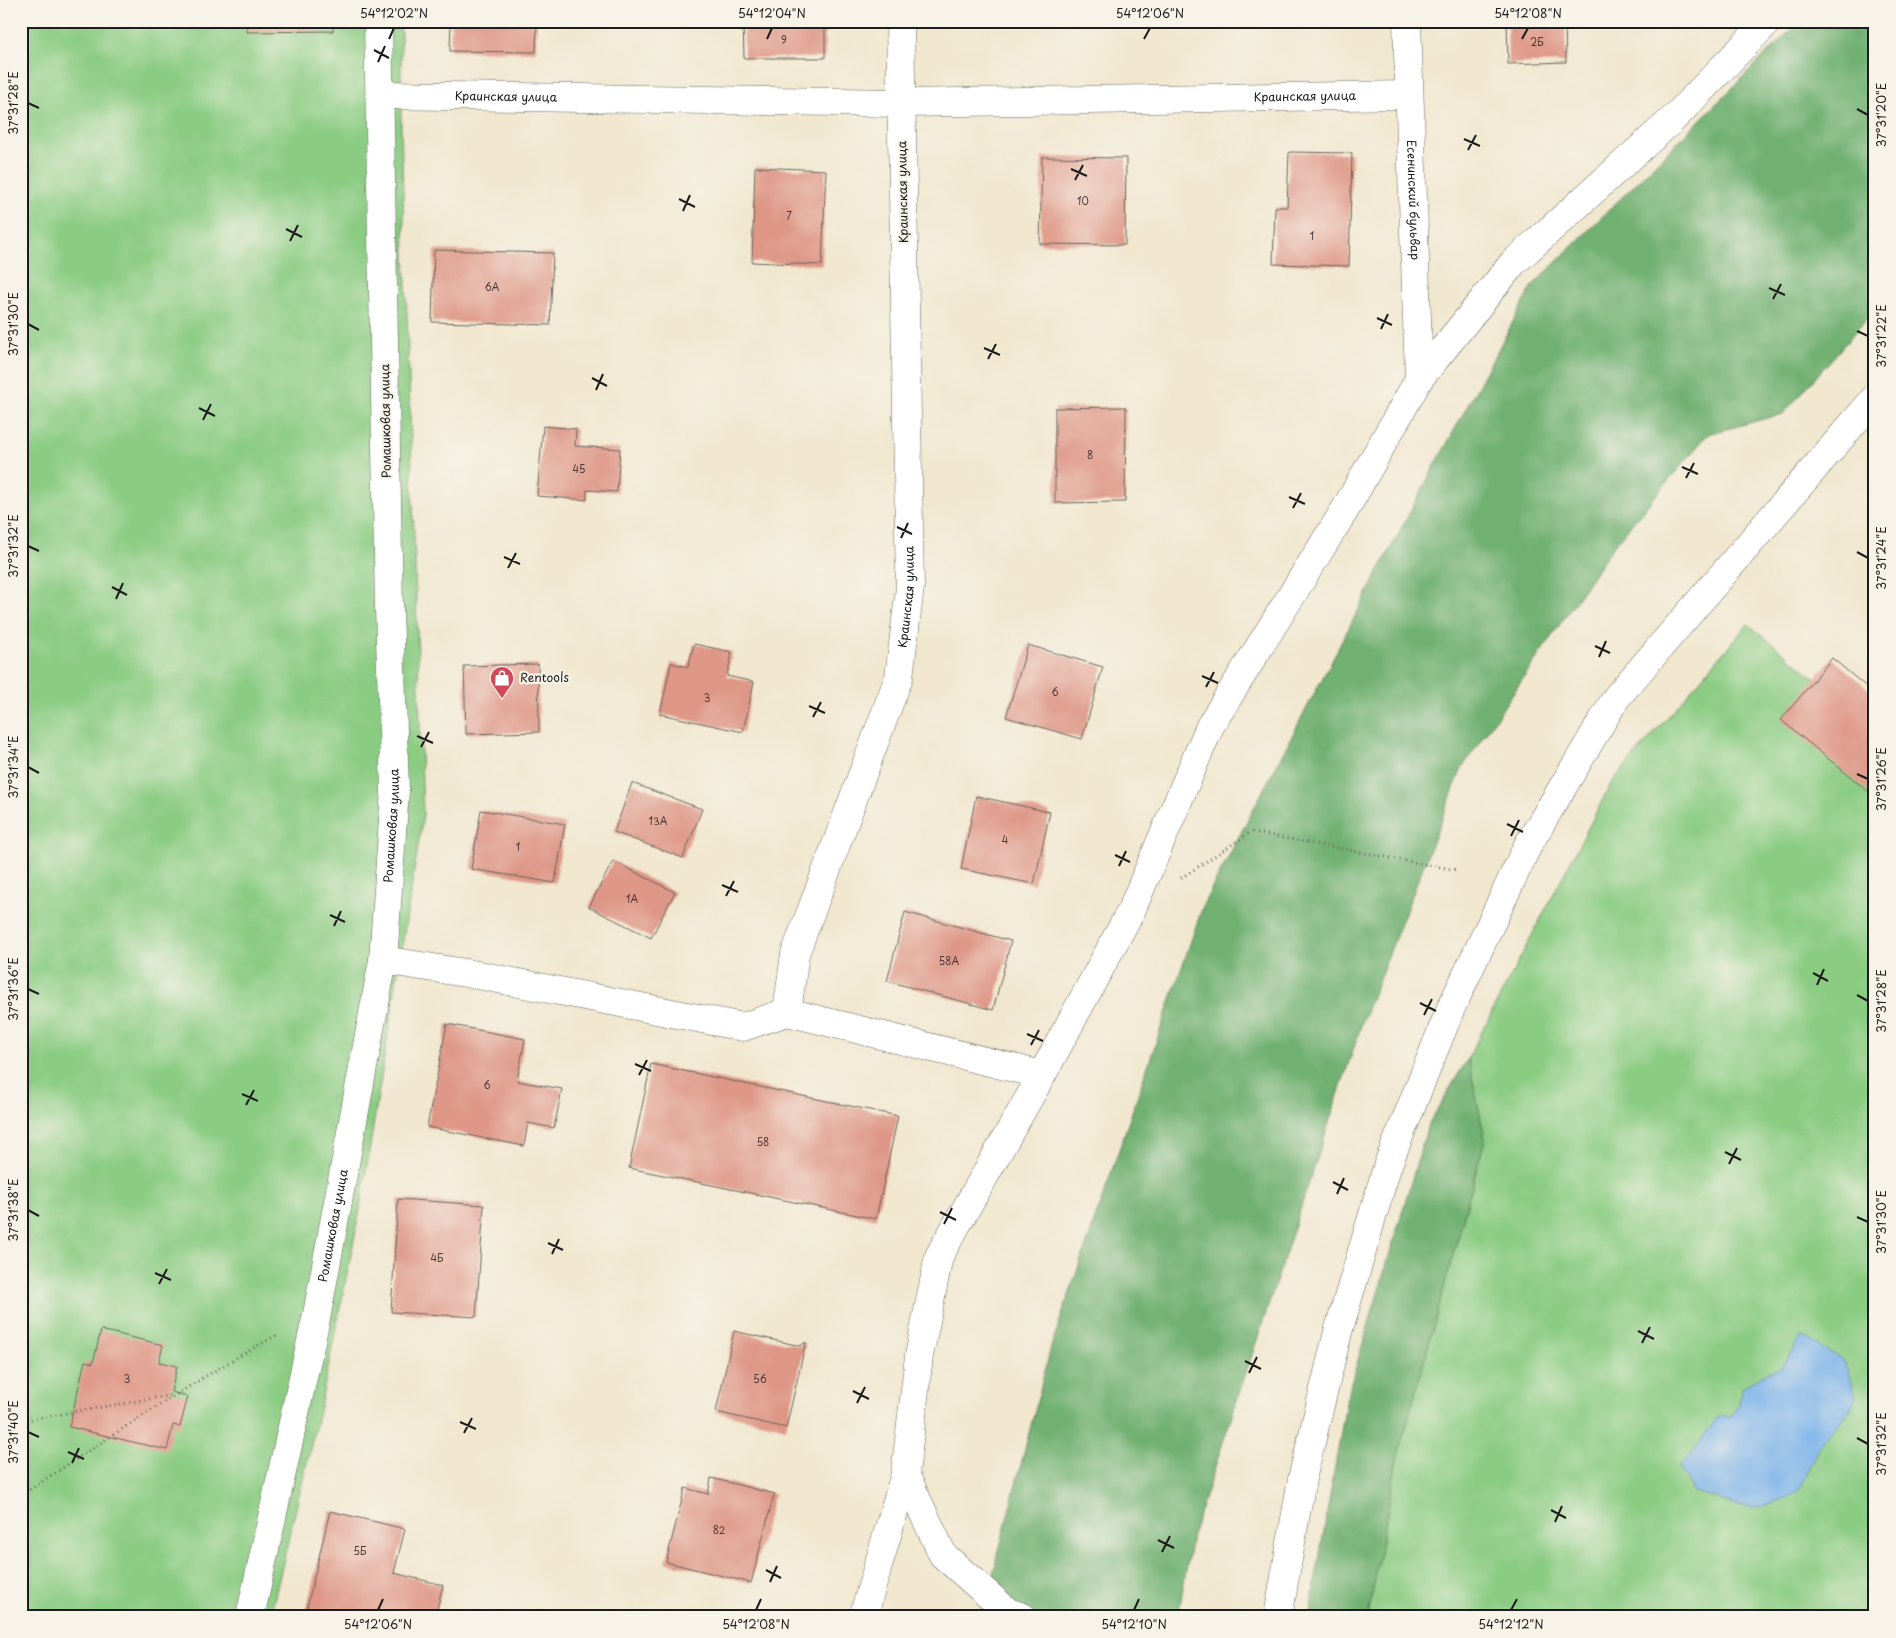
<svg xmlns="http://www.w3.org/2000/svg" width="1896" height="1638" font-family="'Playpen Sans',sans-serif">
  <style>
    .green { fill: #8bcc83; stroke: #547450 }
    .forest { fill: #70b071; stroke: #466646 }
    .water { fill: #7ab2ea; stroke: #4b6783 }
    .building { fill: #de9686 }
    .lines { fill: none; stroke-linecap: round; stroke-linejoin: round }
    .minor-casing { stroke: #67635b; stroke-width: 29 }
    .secondary-casing { stroke: #67635b; stroke-width: 29 }
    .path { stroke: #67635b; stroke-width: 3; stroke-dasharray: 1 4; stroke-linecap: butt }
    .minor { stroke: #fff; stroke-width: 28 }
    .secondary { stroke: #fff; stroke-width: 28 }
    .ticks { fill: none; stroke: #1c1c1c; stroke-width: 2 }
    .labels { text-anchor: middle; stroke-width: 4.5; stroke-linejoin: round; paint-order: stroke }
    .number-label { font-size: 10px; fill: #4c3a36 }
    .street-label { font-size: 12px; fill: #1c1c1c; stroke: #f7f3e8 }
    .poi-label { font-size: 12px; fill: #1c1c1c; stroke: #f7f3e8; text-anchor: start }
    .neatline { fill: none; stroke: #1c1c1c; stroke-width: 2 }
    .ticks-label { font-size: 12px; text-anchor: middle; fill: #1c1c1c }
  </style>
  <rect width="100%" height="100%" fill="#f7f3e8"/>
  <filter id="ink" filterUnits="userSpaceOnUse"><feTurbulence type="fractalNoise" baseFrequency=".02" numOctaves="2"/><feDisplacementMap in="SourceGraphic" scale="10" xChannelSelector="R" yChannelSelector="G"/><feConvolveMatrix kernelMatrix="1 2 1 2 8 2 1 2 1" color-interpolation-filters="sRGB"/></filter>
  <filter id="wash" filterUnits="userSpaceOnUse"><feTurbulence type="fractalNoise" baseFrequency=".0096" numOctaves="4" result="noise"/><feDisplacementMap in="SourceGraphic" scale="20" xChannelSelector="R" yChannelSelector="G"/><feGaussianBlur stdDeviation="1.12" result="paint"/><feColorMatrix in="noise" values="0 0 0 0 0 0 0 0 0 0 0 0 0 0 0 0 0 1.4 0 .05"/><feComposite in="paint" operator="in"/></filter>
  <g filter="url(#wash)">
    <rect width="100%" height="100%" fill="#f1e7cf"/>
    <path class="green" d="M 21,21 L 401,21 L 401,129 L 423,815 L 359,1215 L 319,1412 L 270,1617 L 21,1617 Z
      M 1748,624 L 1875,727 L 1875,1617 L 1368,1617 L 1397,1459 L 1485,1139 L 1468,1058 L 1612,782 Z"/>
    <path class="forest" d="M 1800,21 L 1875,21 L 1875,310 L 1783,414 L 1708,434 L 1614,545 L 1462,768 L 1363,1020 L 1192,1536 L 1178,1617 L 982,1617 L 1051,1347 L 1204,903 L 1412,508 L 1533,285 Z
      M 1468,1058 L 1485,1139 L 1397,1459 L 1368,1617 L 1309,1617 L 1347,1397 L 1428,1125 Z"/>
    <path class="water" d="M 1804,1337 L 1843,1360 L 1847,1369 L 1856,1397 L 1848,1413 L 1823,1440 L 1800,1489 L 1787,1498 L 1773,1504 L 1754,1508 L 1732,1505 L 1714,1497 L 1694,1492 L 1679,1467 C 1696,1453 1705,1431 1720,1415 L 1730,1417 L 1738,1408 L 1743,1387 L 1761,1376 L 1780,1368 L 1789,1358 L 1797,1343 Z"/>
    <g id="blocks">
      <path class="building" d="M 246,21 L 333,21 L 333,31 L 247,32 Z
        M 451,21 L 537,21 L 536,52 L 450,51 Z
        M 743,21 L 825,21 L 825,58 L 744,58 Z
        M 1507,21 L 1565,21 L 1566,62 L 1508,64 Z
        M 1289,152 L 1352,153 L 1349,266 L 1273,264 L 1275,207 L 1287,207 Z
        M 1042,157 L 1126,158 L 1125,245 L 1040,244 Z
        M 755,167 L 826,170 L 822,265 L 752,262 Z
        M 434,250 L 553,253 L 550,325 L 432,322 Z
        M 1126,407 L 1125,502 L 1055,503 L 1055,408 Z
        M 543,426 L 576,429 L 575,446 L 620,449 L 617,492 L 587,490 L 587,500 L 537,496 Z
        M 694,644 L 732,652 L 727,676 L 754,682 L 743,732 L 660,714 L 671,663 L 688,667 Z
        M 1028,645 L 1103,667 L 1082,739 L 1006,717 Z
        M 1832,658 L 1875,694 L 1875,797 L 1781,720 Z
        M 538,664 L 539,732 L 466,734 L 464,666 Z
        M 632,783 L 702,809 L 683,858 L 614,832 Z
        M 976,796 L 1050,812 L 1034,884 L 961,869 Z
        M 481,810 L 565,824 L 555,883 L 471,869 Z
        M 613,861 L 675,892 L 651,938 L 589,907 Z
        M 905,912 L 1011,941 L 993,1010 L 887,981 Z
        M 447,1024 L 525,1039 L 517,1081 L 562,1089 L 554,1128 L 528,1123 L 524,1146 L 427,1127 Z
        M 651,1064 L 898,1116 L 876,1219 L 629,1168 Z
        M 398,1199 L 484,1205 L 476,1317 L 391,1312 Z
        M 101,1330 L 163,1345 L 159,1362 L 177,1366 L 171,1392 L 188,1396 L 180,1427 L 173,1425 L 167,1450 L 69,1427 L 85,1361 L 93,1363 Z
        M 734,1331 L 800,1346 L 806,1342 L 786,1428 L 716,1412 Z
        M 711,1478 L 775,1494 L 773,1498 L 751,1583 L 666,1562 L 685,1488 L 708,1494 Z
        M 330,1511 L 405,1529 L 394,1573 L 443,1585 L 435,1617 L 331,1617 L 306,1611 Z"/>
    </g>
  </g>
  <g filter="url(#ink)">
    <use href="#blocks" fill-opacity="0" stroke="#67635b" stroke-width="1"/>
    <g class="lines">
      <g class="minor-casing">
        <g id="minor">
          <path id="s1" d="M 1407,21 L 1419,379"/>
          <path id="s2" d="M 380,95 L 902,103 L 1408,95"/>
          <path d="M 383,960 L 478,975 L 743,1027 L 787,1012 L 1042,1075"/>
          <path id="s3" d="M 787,1012 L 795,954 L 899,677 L 910,587 L 900,21"/>
          <path d="M 905,1474 L 943,1555 L 1008,1612 L 1023,1617"/>
          <path id="s4" d="M 250,1617 L 317,1314 L 383,960 L 395,791 L 389,608 L 378,21"/>
          <path d="M 863,1617 L 905,1474 L 919,1356 L 939,1256 L 1042,1075 L 1131,911 L 1210,726 L 1346,508 L 1419,379 L 1513,263 L 1673,119 L 1768,21"/>
        </g>
      </g>
      <g class="secondary-casing">
        <path id="secondary" d="M 1278,1617 L 1302,1479 L 1338,1332 L 1388,1164 L 1451,1008 L 1528,845 L 1616,698 L 1875,398"/>
      </g>
      <path class="path" d="M 1181,878 L 1251,832 L 1456,870
        M 21,1421 L 173,1395
        M 21,1495 C 106,1440 189,1383 277,1335"/>
      <use href="#minor" class="minor"/>
      <use href="#secondary" class="secondary"/>
    </g>
  </g>
  <path class="ticks" d="M 389,39 L 394,28M 767,39 L 772,28M 1144,39 L 1150,28M 1522,39 L 1528,28M 374,50 L 389,58M 378,62 L 385,46M 28,103 L 39,108M 1857,109 L 1868,115M 1464,139 L 1480,146M 1468,150 L 1476,135M 1071,169 L 1087,176M 1075,180 L 1083,165M 679,199 L 695,207M 683,211 L 690,195M 286,229 L 302,237M 290,241 L 298,225M 1769,288 L 1785,295M 1773,299 L 1781,284M 1377,318 L 1392,325M 28,324 L 39,330M 1381,329 L 1388,314M 1857,331 L 1868,336M 984,348 L 1000,355M 988,359 L 996,344M 592,378 L 607,386M 596,390 L 603,374M 199,408 L 215,416M 203,420 L 211,404M 1682,467 L 1698,474M 1686,478 L 1694,463M 1289,497 L 1305,504M 1293,508 L 1301,493M 897,527 L 912,534M 901,538 L 908,523M 28,546 L 39,551M 1857,552 L 1868,558M 504,557 L 520,564M 508,568 L 516,553M 112,587 L 127,595M 116,599 L 123,583M 1595,646 L 1610,653M 1599,657 L 1606,641M 1202,676 L 1218,683M 1206,687 L 1214,672M 809,706 L 825,713M 813,717 L 821,702M 417,736 L 433,743M 421,747 L 429,732M 28,767 L 39,773M 1857,774 L 1868,779M 1507,824 L 1523,832M 1511,836 L 1519,820M 1115,855 L 1130,862M 1119,866 L 1126,851M 722,885 L 738,892M 726,896 L 734,881M 330,915 L 345,922M 334,926 L 341,911M 1813,973 L 1828,981M 1817,985 L 1824,969M 28,989 L 39,994M 1857,995 L 1868,1001M 1420,1003 L 1436,1011M 1424,1015 L 1432,999M 1027,1034 L 1043,1041M 1031,1045 L 1039,1030M 635,1064 L 651,1071M 639,1075 L 647,1060M 242,1094 L 258,1101M 246,1105 L 254,1090M 1725,1152 L 1741,1160M 1729,1164 L 1737,1148M 1333,1182 L 1348,1190M 1337,1194 L 1344,1178M 28,1210 L 39,1216M 940,1212 L 956,1220M 1857,1217 L 1868,1222M 944,1224 L 952,1208M 548,1243 L 563,1250M 552,1254 L 559,1239M 155,1273 L 171,1280M 159,1284 L 167,1269M 1638,1331 L 1654,1339M 1642,1343 L 1650,1327M 1245,1361 L 1261,1369M 1249,1373 L 1257,1357M 853,1391 L 869,1399M 857,1403 L 865,1387M 460,1422 L 476,1429M 28,1432 L 39,1437M 464,1433 L 472,1418M 1857,1438 L 1868,1444M 68,1452 L 84,1459M 72,1463 L 79,1448M 1551,1510 L 1566,1518M 1555,1522 L 1562,1506M 1158,1540 L 1174,1548M 1162,1552 L 1170,1536M 766,1570 L 781,1578M 770,1582 L 777,1566M 378,1610 L 383,1599M 756,1610 L 761,1599M 1134,1610 L 1139,1599M 1511,1610 L 1517,1599"/>
  <defs>
    <g id="shop-pin" transform="scale(1.25)"><path d="M0 17L-7.5 6A9.5 9.5 0 1 1 7.5 6Z" fill="#d1495b" stroke="#f7f3e8"/><path d="M-5-2.5h2.3a2.7 3.5 0 0 1 5.4 0H5L5.5 6h-11ZM-1.5-2.5h3a1.5 2.3 0 0 0-3 0Z" fill="#fff"/></g>
  </defs>
  <g fill-rule="evenodd">
    <use href="#shop-pin" x="502" y="678"/>
  </g>
  <g class="labels">
    <g class="number-label">
      <text x="784" y="44">9</text>
      <text x="1537" y="46">2Б</text>
      <text x="1083" y="205">10</text>
      <text x="789" y="220">7</text>
      <text x="1312" y="240">1</text>
      <text x="492" y="291">6А</text>
      <text x="1090" y="459">8</text>
      <text x="579" y="473">45</text>
      <text x="1055" y="696">6</text>
      <text x="707" y="702">3</text>
      <text x="658" y="825">13А</text>
      <text x="1005" y="844">4</text>
      <text x="518" y="851">1</text>
      <text x="632" y="903">1А</text>
      <text x="949" y="965">58А</text>
      <text x="487" y="1089">6</text>
      <text x="763" y="1146">58</text>
      <text x="437" y="1262">4Б</text>
      <text x="127" y="1383">3</text>
      <text x="760" y="1383">56</text>
      <text x="719" y="1534">82</text>
      <text x="360" y="1555">5Б</text>
    </g>
    <g class="street-label">
      <text dy="4" stroke="none"><textPath href="#s2" startOffset="925">Краинская улица</textPath></text>
      <text dy="4" stroke="none"><textPath href="#s2" startOffset="126">Краинская улица</textPath></text>
      <text transform="translate(903 192) rotate(-91)" y="4">Краинская улица</text>
      <text dy="4" stroke="none"><textPath href="#s1" startOffset="179">Есенинский бульвар</textPath></text>
      <text transform="translate(386 421) rotate(-91)" y="4">Ромашковая улица</text>
      <text dy="4" stroke="none"><textPath href="#s3" startOffset="435">Краинская улица</textPath></text>
      <text dy="4" stroke="none"><textPath href="#s4" startOffset="805">Ромашковая улица</textPath></text>
      <text dy="4" stroke="none"><textPath href="#s4" startOffset="400">Ромашковая улица</textPath></text>
    </g>
    <g class="poi-label">
      <text x="520" y="682">Rentools</text>
    </g>
  </g>
  <rect width="1896" height="1638" fill="none" stroke="#f7f3e8" stroke-width="55"/>
  <rect x="28" y="28" width="1840" height="1582" class="neatline"/>
  <g class="ticks-label">
    <text x="394" y="18">54°12'02"N</text>
    <text x="772" y="18">54°12'04"N</text>
    <text x="1150" y="18">54°12'06"N</text>
    <text x="1528" y="18">54°12'08"N</text>
    <text transform="translate(14 103) rotate(-90)" y="4">37°31'28"E</text>
    <text transform="translate(1882 115) rotate(-90)" y="4">37°31'20"E</text>
    <text transform="translate(14 324) rotate(-90)" y="4">37°31'30"E</text>
    <text transform="translate(1882 336) rotate(-90)" y="4">37°31'22"E</text>
    <text transform="translate(14 546) rotate(-90)" y="4">37°31'32"E</text>
    <text transform="translate(1882 558) rotate(-90)" y="4">37°31'24"E</text>
    <text transform="translate(14 767) rotate(-90)" y="4">37°31'34"E</text>
    <text transform="translate(1882 779) rotate(-90)" y="4">37°31'26"E</text>
    <text transform="translate(14 989) rotate(-90)" y="4">37°31'36"E</text>
    <text transform="translate(1882 1001) rotate(-90)" y="4">37°31'28"E</text>
    <text transform="translate(14 1210) rotate(-90)" y="4">37°31'38"E</text>
    <text transform="translate(1882 1222) rotate(-90)" y="4">37°31'30"E</text>
    <text transform="translate(14 1432) rotate(-90)" y="4">37°31'40"E</text>
    <text transform="translate(1882 1444) rotate(-90)" y="4">37°31'32"E</text>
    <text x="378" y="1629">54°12'06"N</text>
    <text x="756" y="1629">54°12'08"N</text>
    <text x="1134" y="1629">54°12'10"N</text>
    <text x="1511" y="1629">54°12'12"N</text>
  </g>
</svg>
